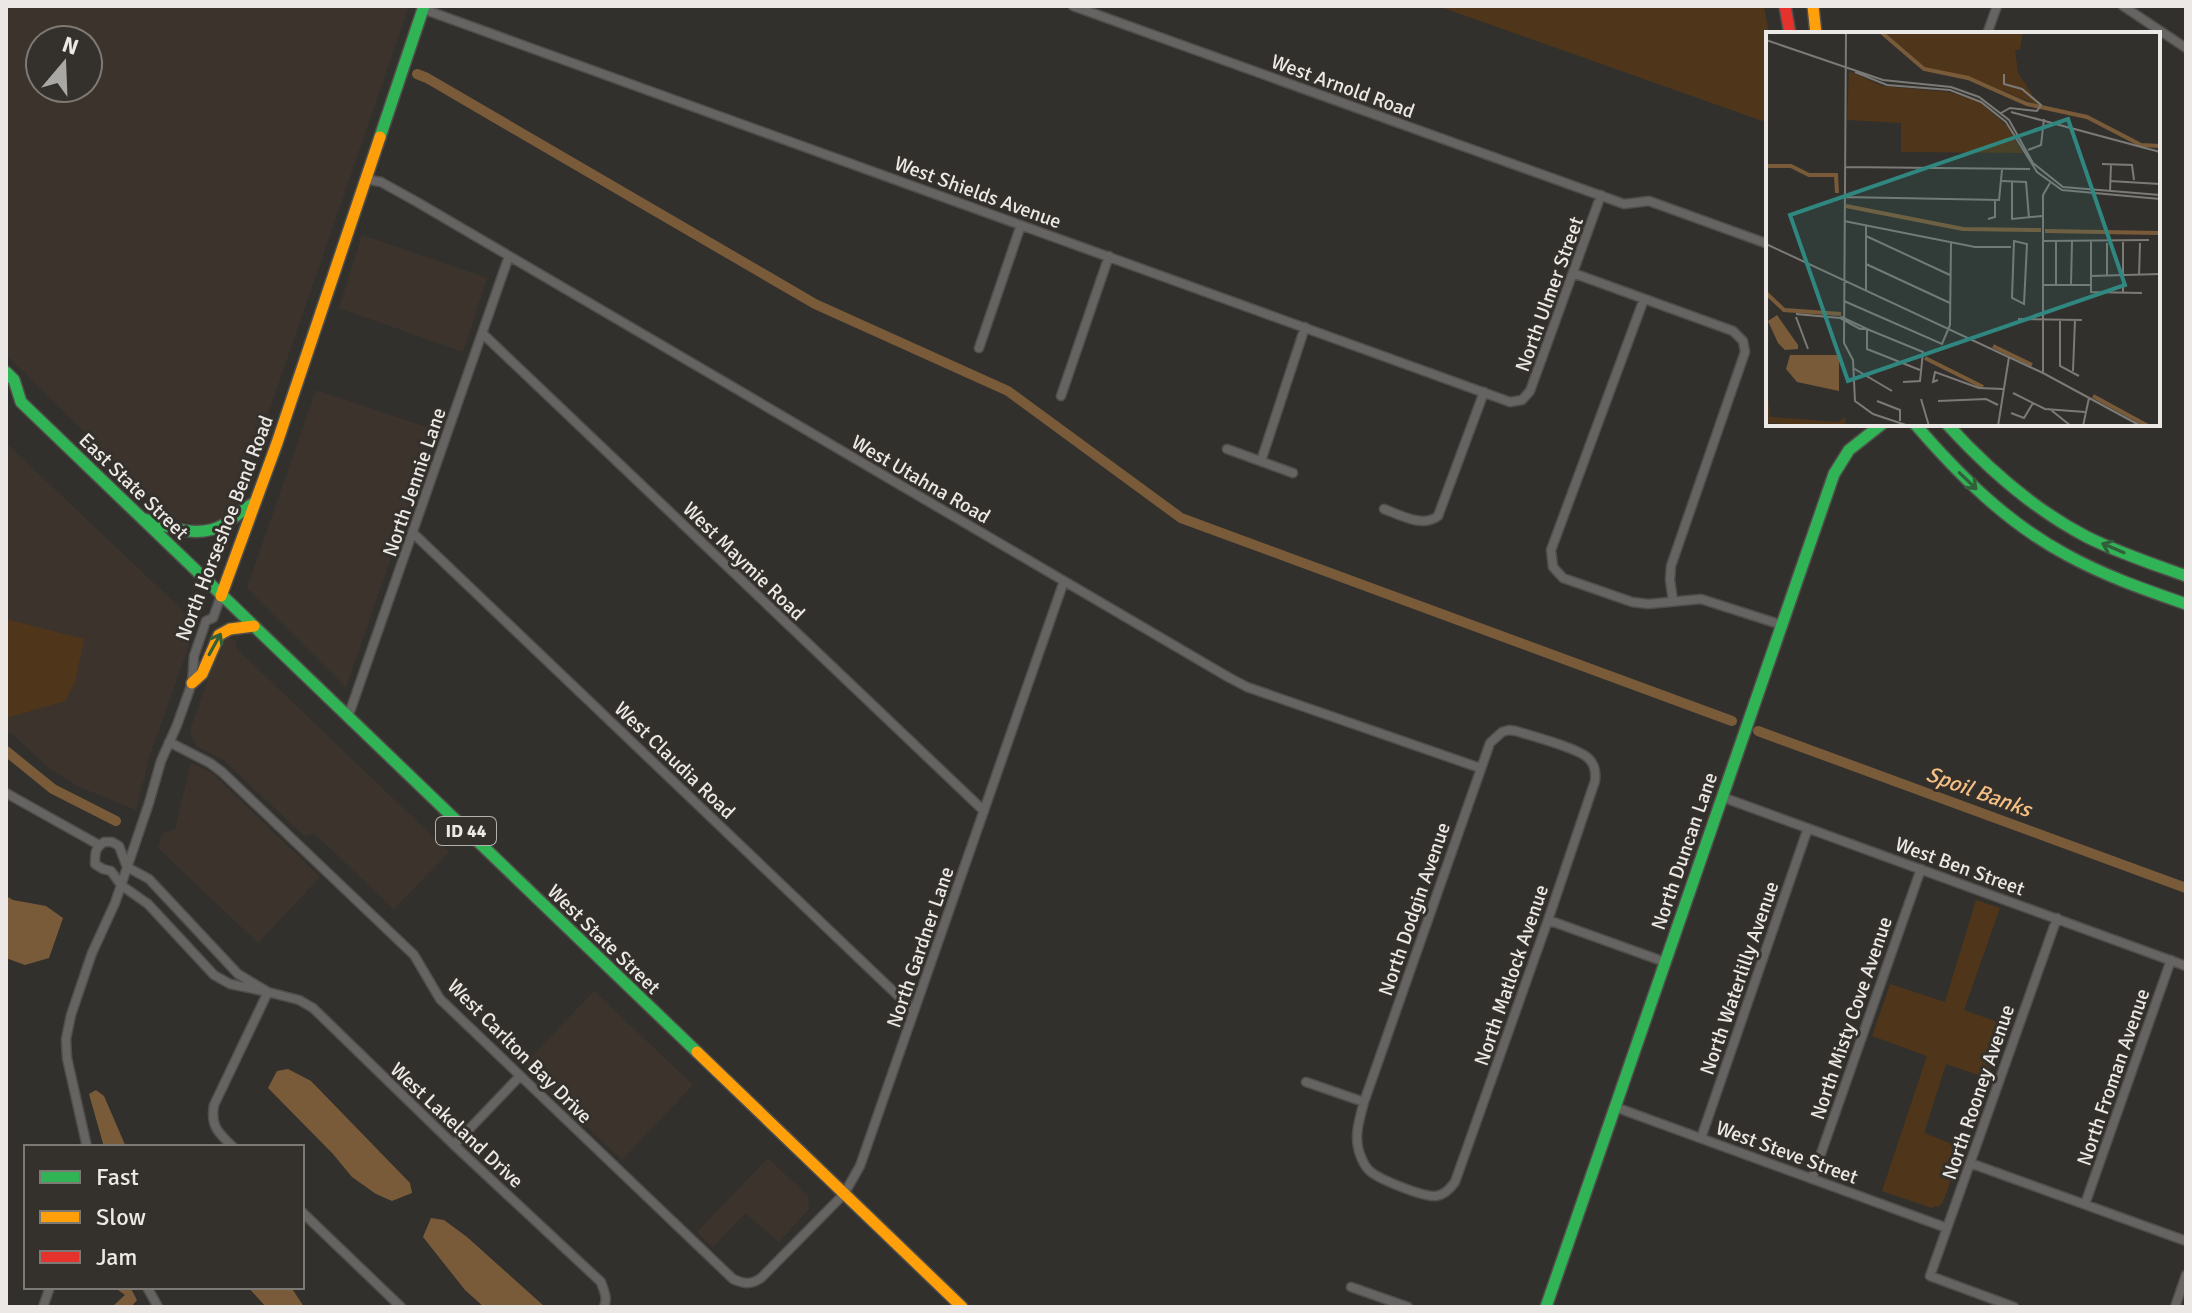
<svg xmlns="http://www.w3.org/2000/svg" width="2192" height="1313" font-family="Signika,sans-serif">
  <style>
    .built { fill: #3c342c; fill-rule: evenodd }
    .green { fill: #4f361a }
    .water { fill: #7a5b39 }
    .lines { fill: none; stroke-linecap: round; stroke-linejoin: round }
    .canal { stroke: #7a5b39; stroke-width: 10 }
    .street-casing { stroke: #504e4b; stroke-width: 11 }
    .fast-casing { stroke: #504e4b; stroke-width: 14 }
    .slow-casing { stroke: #504e4b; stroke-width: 14 }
    .jam-casing { stroke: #504e4b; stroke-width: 14 }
    .street { stroke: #666462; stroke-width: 8 }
    .fast { stroke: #30b455; stroke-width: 11 }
    .slow { stroke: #ff9f0a; stroke-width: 11 }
    .jam { stroke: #e5322d; stroke-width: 11 }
    .oneway { stroke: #335e3a }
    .labels { text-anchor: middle; stroke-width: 6; stroke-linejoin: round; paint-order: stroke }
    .shield { fill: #34302b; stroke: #b4b1ad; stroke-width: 2 }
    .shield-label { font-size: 18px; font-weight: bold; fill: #ebe8e5 }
    .street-label { font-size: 20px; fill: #ebe8e5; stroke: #34302b }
    .water-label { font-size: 22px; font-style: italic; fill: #f6bf84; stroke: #34302b }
    .inset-river { fill: none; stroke: #7a5b39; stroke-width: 4 }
    .inset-road { fill: none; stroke: #7c7a77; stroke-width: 2 }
    .view { fill: #308780; fill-opacity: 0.15; stroke: #308780; stroke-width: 4 }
    .inset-edge { fill: none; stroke: #ebe8e5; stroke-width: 4 }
  </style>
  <rect width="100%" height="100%" fill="#32302d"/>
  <path class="built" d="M 6,6 L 409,6 L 236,507 L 220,522 L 196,526 L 173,518 L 6,355 ZM 40,40 L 88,40 L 88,88 L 40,88 Z
    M 362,235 L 487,278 L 463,352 L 339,308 Z
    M 316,390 L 435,430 L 346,687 L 248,589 L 248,585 Z
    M 6,443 L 197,624 L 150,754 L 136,810 L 77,786 L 49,768 L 11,733 L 6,733 Z
    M 229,637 L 236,641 L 236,648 L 449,852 L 394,909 L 314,833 L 304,836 L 225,761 L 196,746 L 190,731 L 221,643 Z
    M 191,763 L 212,773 L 320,877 L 258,943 L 158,848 L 163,833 L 175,829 Z
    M 594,991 L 693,1085 L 622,1160 L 523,1066 Z
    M 768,1158 L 808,1196 L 809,1209 L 779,1242 L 745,1213 L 713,1247 L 697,1232 Z"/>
  <path class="green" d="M 1438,6 L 1764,6 L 1769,34 L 1768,123 Z
    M 6,619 L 84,639 L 75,682 L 65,701 L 6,718 Z
    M 1976,900 L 2000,908 L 1964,1010 L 2006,1025 L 1987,1078 L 1946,1064 L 1924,1133 L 1962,1148 L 1943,1202 L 1938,1207 L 1935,1206 L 1932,1208 L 1882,1191 L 1927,1056 L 1872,1036 L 1890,984 L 1945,1002 Z"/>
  <path class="water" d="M 6,896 L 13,900 L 46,906 L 63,918 L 49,958 L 25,965 L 6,958 Z
    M 288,1069 L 311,1081 L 410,1183 L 412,1193 L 392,1201 L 376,1194 L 352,1177 L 333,1154 L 268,1088 L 277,1071 Z
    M 96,1090 L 104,1096 L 126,1147 L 104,1147 L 89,1094 Z
    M 431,1218 L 444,1220 L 467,1237 L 545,1307 L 484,1307 L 465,1290 L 423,1237 Z
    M 114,1287 L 130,1287 L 137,1300 L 131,1307 L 112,1307 L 125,1295 Z
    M 248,1287 L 291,1287 L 304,1307 L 266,1307 Z"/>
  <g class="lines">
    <path class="canal" d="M 417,74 L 427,78 L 815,304 L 1008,391 L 1181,518 L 1732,721
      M 1758,731 L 2186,888
      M 6,751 L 53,789 L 116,821"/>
    <g class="street-casing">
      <path id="street" d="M 1073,6 L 1624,204 L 1649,201 L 1768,244
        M 2123,6 L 2186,48
        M 423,9 L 1510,402 L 1522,400 L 1530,391 L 1601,195
        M 1987,34 L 1997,6
        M 365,179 L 381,182 L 417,202 L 1228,677 L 1247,687 L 1480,768
        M 1573,273 L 1733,331 L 1743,341 L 1745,352 L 1671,566 L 1670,580 L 1673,601
        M 1644,299 L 1551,550 L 1553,567 L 1563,578 L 1632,602 L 1648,604 L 1701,599 L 1782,625
        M 482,333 L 984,811
        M 979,348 L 1021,225
        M 1061,396 L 1109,256
        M 1227,449 L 1293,473
        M 1261,461 L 1305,327
        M 1384,509 C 1400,515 1423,528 1438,516 L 1484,392
        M 413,533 L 914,1011
        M 348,717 L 509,256
        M 1509,730 L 1516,731 C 1532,736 1578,748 1588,758 C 1595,764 1596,772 1595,781 L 1548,920 L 1455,1182 C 1450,1189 1444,1195 1436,1196 C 1423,1197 1381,1180 1371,1172 C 1367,1169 1363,1162 1361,1157 C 1353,1138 1359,1121 1364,1102 L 1490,743 L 1502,732 Z
        M 169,742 L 210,763 L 222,772 L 414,955 L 440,999 L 733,1279 C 744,1284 751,1285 761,1278 L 844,1194 L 860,1166 L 1064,581
        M 6,793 L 99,845
        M 1722,797 L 2186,966
        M 104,842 L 112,842 L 119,846 L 127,867 L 149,879 L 238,974 L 268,992 L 230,984 L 214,975 L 148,904 L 121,885 L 111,871 L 103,869 L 95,864 C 95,853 95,848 104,842 Z
        M 1548,920 L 1665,962
        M 1306,1082 L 1364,1102
        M 1615,1107 L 1947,1228
        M 1701,1138 L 1808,828
        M 454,1145 L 520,1076
        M 87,1147 L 67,1058 L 66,1039 L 71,1015 L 92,953 L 115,903 L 149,803 L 161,761 L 177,725 L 192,683 L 194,656 L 206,621 L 213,618 L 221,596
        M 233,1147 C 219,1133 210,1127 214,1105 L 268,992 L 299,1000 L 313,1008 L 454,1145 L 601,1282 C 604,1291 608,1298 604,1307
        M 1970,1163 L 2186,1241
        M 1812,1179 L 1921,869
        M 2085,1204 L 2171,960
        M 302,1212 L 401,1307
        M 147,1287 L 158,1307
        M 1351,1287 L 1408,1307
        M 43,1307 L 50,1287
        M 2014,1307 L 1930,1276 L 2057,918
        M 2175,1307 L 2186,1275"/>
    </g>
    <g class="fast-casing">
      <path id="fast" d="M 380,137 L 424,6
        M 6,372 L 14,380 L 21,402 L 697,1052
        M 1915,424 C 1959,475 2007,523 2067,555 C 2105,576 2146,590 2186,604
        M 1947,424 C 1988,469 2033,509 2087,537 C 2119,553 2153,564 2186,576
        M 144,519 C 169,527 198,539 223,525 C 234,519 243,509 254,503
        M 1546,1307 L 1834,474 L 1849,450 L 1882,424"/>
    </g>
    <g class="slow-casing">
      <path id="slow" d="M 1813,6 L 1816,34
        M 221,596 L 277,443 L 380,137
        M 192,683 L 202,674 L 219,635 L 230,629 L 254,626
        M 697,1052 L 962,1307"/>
    </g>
    <g class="jam-casing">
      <path id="jam" d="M 1785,6 L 1790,34"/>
    </g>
    <use href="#street" class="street"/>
    <use href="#fast" class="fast"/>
    <use href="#slow" class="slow"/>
    <use href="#jam" class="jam"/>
  </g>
  <defs><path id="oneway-shaft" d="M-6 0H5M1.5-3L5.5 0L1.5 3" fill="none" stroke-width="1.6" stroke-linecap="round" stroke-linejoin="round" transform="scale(2)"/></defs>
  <g class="oneway">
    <use href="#oneway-shaft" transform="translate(1968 481) rotate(44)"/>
    <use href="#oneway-shaft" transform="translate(2113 548) rotate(-157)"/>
    <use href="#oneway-shaft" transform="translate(215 644) rotate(-61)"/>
  </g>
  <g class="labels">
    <rect class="shield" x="436" y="817" width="60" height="28" rx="6"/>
    <g class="shield-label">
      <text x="466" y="837">ID 44</text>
    </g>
    <g class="street-label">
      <text transform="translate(1343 86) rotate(20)" y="7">West Arnold Road</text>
      <text transform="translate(978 192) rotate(20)" y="7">West Shields Avenue</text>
      <text transform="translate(1549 294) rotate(-70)" y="7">North Ulmer Street</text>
      <text transform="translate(921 479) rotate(30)" y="7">West Utahna Road</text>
      <text transform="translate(414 482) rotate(-71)" y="7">North Jennie Lane</text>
      <text transform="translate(134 486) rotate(44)" y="7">East State Street</text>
      <text transform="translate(224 528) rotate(-69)" y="7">North Horseshoe Bend Road</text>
      <text transform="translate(744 561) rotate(44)" y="7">West Maymie Road</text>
      <text transform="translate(675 760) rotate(44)" y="7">West Claudia Road</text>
      <text transform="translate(1684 851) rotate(-71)" y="7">North Duncan Lane</text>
      <text transform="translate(1960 866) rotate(20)" y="7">West Ben Street</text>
      <text transform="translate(1414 909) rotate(-71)" y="7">North Dodgin Avenue</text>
      <text transform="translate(604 939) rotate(44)" y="7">West State Street</text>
      <text transform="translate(920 947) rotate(-71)" y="7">North Gardner Lane</text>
      <text transform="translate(1511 975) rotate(-71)" y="7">North Matlock Avenue</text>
      <text transform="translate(1739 978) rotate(-71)" y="7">North Waterlilly Avenue</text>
      <text transform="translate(1851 1018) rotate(-71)" y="7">North Misty Cove Avenue</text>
      <text transform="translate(520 1051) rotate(45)" y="7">West Carlton Bay Drive</text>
      <text transform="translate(2113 1077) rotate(-71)" y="7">North Froman Avenue</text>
      <text transform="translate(1978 1092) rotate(-71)" y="7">North Rooney Avenue</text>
      <text transform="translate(457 1125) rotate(43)" y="7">West Lakeland Drive</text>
      <text transform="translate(1787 1152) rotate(20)" y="7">West Steve Street</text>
    </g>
    <g class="water-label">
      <text transform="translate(1979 791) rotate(20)" y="8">Spoil Banks</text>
    </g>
  </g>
  <g transform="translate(1766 32)">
    <rect width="394" height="394" fill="#32302d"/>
    <path d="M 118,0 L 257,0 L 254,18 L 249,18 L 252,41 L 274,74 L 203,45 L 160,36 ZM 83,39 L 116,54 L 183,60 L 213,70 L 241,94 L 257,121 L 135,120 L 135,91 L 81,88 ZM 0,346 L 4,385 L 72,390 L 80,385 L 79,394 L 0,391 Z" fill="#4f361a"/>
    <path d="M 11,283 L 32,313 L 32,317 L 19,318 L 12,311 L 2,289 ZM 24,323 L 73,323 L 73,359 L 31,350 L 20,337 Z" fill="#7a5b39"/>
    <path class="inset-river" d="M 115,0 L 158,37 L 202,46 L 261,72 L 321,85 L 375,113 L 394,114M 0,134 L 25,134 L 43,143 L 70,143 L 71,161M 80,174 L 197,197 L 275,198M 279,199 L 394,201M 0,261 L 18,278 L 75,282M 227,314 L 266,333M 159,326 L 217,355M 327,364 L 382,394"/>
    <path class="inset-road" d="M 80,0 L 78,311 L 87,328 L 89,369 L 107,382 L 143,394M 0,8 L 117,48 L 185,55 L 213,65 L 243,88 L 267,131 L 297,155 L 394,163M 89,40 L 121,53 L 184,58 L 215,70 L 240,90 L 271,140 L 296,158 L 394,167M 245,80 L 394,120M 235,81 L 244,76 L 271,79 L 275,73 L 256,57 L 238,52 L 238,42M 262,118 L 275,113 L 278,87M 336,132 L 366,133 L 368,148M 79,135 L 264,137M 236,149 L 260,150 L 263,186M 246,149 L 246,187 L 276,184M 344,149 L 394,152M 344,160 L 345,132M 78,165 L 233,168 L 236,138M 222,187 L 229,185 L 229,168M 78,189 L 209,215 L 245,215M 100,204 L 184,243M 248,209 L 261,212 L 258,272 L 246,266 ZM 277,209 L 383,208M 325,209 L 325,260 L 376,261M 0,212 L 277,341 L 375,394M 100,232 L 184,271M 325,244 L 394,242M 341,244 L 341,211M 373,244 L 374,211M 277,253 L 325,253M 290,253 L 290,209M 305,253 L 306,209M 100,258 L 100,193M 357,260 L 357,210M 78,269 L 176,312 L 184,293 L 185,210M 30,282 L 74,286M 30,285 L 42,317M 74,286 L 76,285 L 101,297 L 94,297 ZM 252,287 L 316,288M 294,287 L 294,334 L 313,344M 87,336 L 126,359M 307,339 L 309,288M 277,340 L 277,163 L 284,151M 172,348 L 167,350 L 169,340 L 213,356 L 237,357M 137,350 L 154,349 L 157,320 L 101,297 L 101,317 L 154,338M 247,361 L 279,377 L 319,380M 155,367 L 163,394M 111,369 L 134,378 L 134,389M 172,369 L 220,367 L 232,373M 285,378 L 305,394M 245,381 L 258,386 L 267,371M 232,394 L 243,325M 317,394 L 323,366"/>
    <path class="view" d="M 302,87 L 359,253 L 82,349 L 24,183 Z"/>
    <rect width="394" height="394" class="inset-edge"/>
  </g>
  <rect width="2192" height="1313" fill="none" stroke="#ebe8e5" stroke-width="16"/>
  <rect x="24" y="1145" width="280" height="144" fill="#34302b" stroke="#7d7a75" stroke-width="2"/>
  <rect x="40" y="1171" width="40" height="12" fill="#30b455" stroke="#7d7a75" stroke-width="2"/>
  <text x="96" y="1185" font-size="24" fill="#ebe8e5">Fast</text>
  <rect x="40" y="1211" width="40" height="12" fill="#ff9f0a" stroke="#7d7a75" stroke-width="2"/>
  <text x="96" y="1225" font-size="24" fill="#ebe8e5">Slow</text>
  <rect x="40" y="1251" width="40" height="12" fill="#e5322d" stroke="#7d7a75" stroke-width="2"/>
  <text x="96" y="1265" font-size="24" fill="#ebe8e5">Jam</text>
  <g transform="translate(64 64) rotate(19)"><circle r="38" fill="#34302b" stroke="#7d7a75" stroke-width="2"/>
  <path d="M0-6L14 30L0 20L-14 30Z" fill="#aaa8a5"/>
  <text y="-12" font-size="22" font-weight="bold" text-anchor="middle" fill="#ebe8e5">N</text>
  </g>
</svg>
